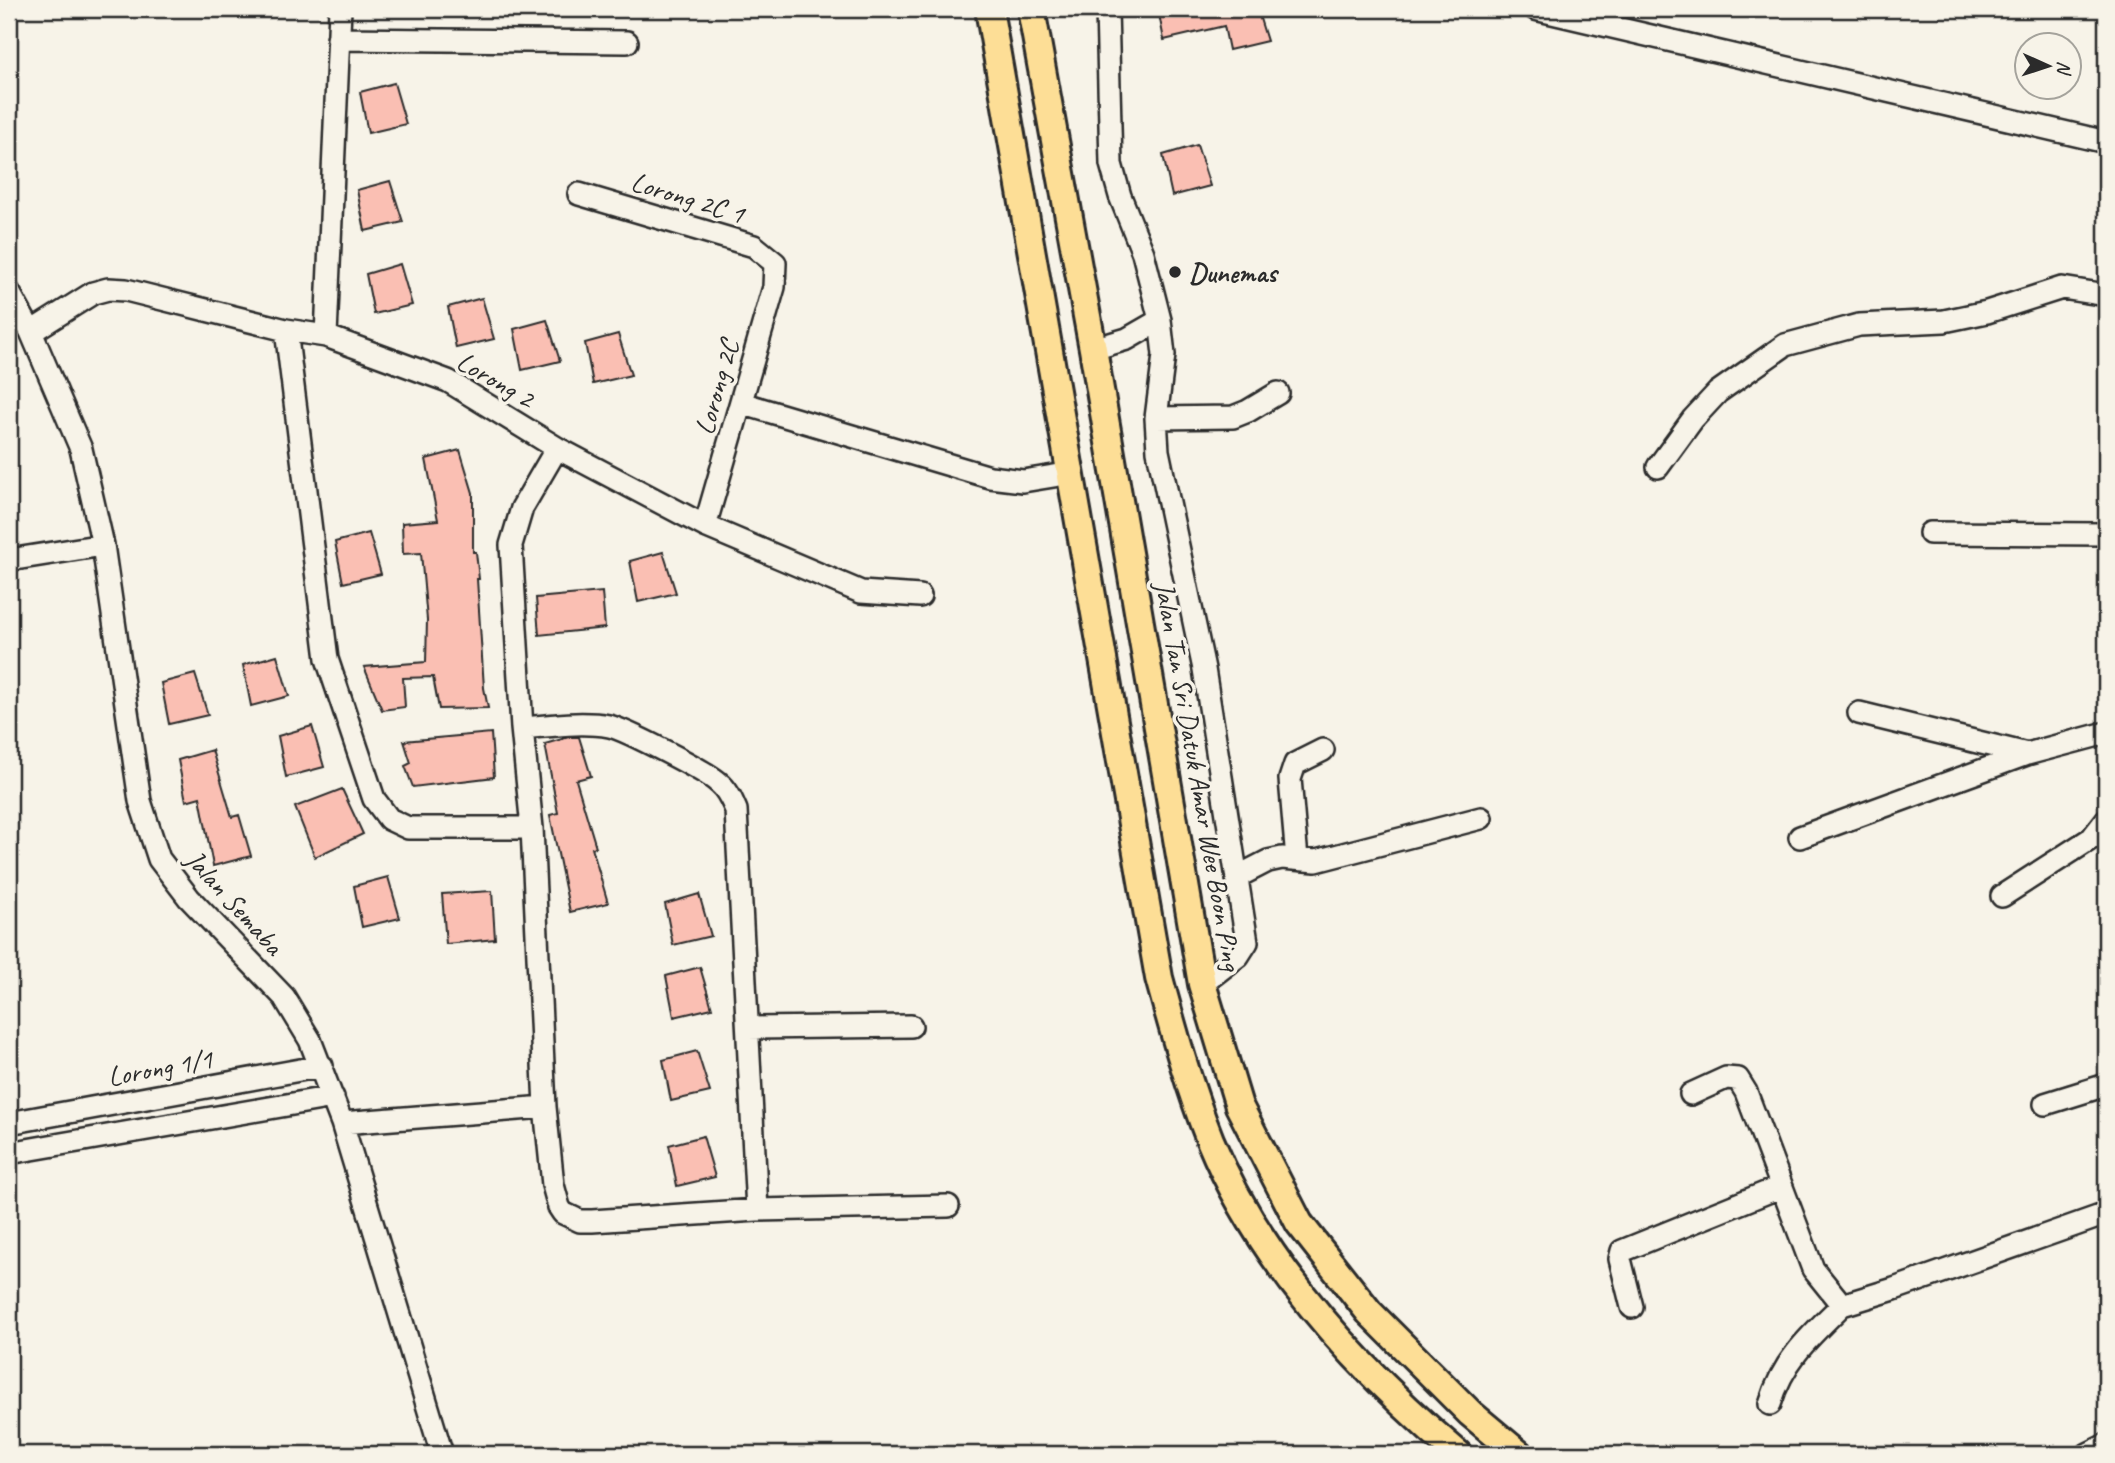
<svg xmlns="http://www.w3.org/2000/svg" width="2115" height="1463" font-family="Caveat,sans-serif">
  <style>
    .building { fill: #fabfb3; stroke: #2b2b2b; stroke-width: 2 }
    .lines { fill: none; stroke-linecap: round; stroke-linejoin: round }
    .minor-casing { stroke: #2b2b2b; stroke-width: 26 }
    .major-casing { stroke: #2b2b2b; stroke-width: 32 }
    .minor { stroke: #f7f3e8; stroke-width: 21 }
    .major { stroke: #fdde96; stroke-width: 26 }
    .poi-dot { fill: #2b2b2b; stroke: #f7f3e8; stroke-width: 2.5 }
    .labels { text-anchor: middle; stroke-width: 7; stroke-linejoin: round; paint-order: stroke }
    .street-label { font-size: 28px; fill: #2b2b2b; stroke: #f7f3e8 }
    .poi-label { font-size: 28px; font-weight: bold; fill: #2b2b2b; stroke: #f7f3e8; text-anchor: start }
  </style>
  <rect width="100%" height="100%" fill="#f7f3e8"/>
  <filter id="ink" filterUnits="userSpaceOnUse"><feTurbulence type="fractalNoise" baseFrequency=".0143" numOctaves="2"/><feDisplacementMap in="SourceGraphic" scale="14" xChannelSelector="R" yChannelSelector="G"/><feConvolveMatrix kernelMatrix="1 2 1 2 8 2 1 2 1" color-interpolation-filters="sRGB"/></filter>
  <g filter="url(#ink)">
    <path class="building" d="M 1158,9 L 1196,9 L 1198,16 L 1223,9 L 1257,9 L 1267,41 L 1229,50 L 1224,26 L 1164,40 Z
      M 394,83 L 406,124 L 368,133 L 360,92 Z
      M 1197,145 L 1210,186 L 1172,196 L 1163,155 Z
      M 390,181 L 403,222 L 365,231 L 357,190 Z
      M 400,264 L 412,305 L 374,314 L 366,274 Z
      M 482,298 L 494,339 L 456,348 L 448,307 Z
      M 547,320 L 560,361 L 522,370 L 514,329 Z
      M 618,334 L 631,375 L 593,384 L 585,343 Z
      M 460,450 L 473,493 L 473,552 L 476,552 L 479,579 L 477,579 L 484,688 L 488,708 L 439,709 L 433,677 L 403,678 L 405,707 L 382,710 L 364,667 L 426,662 L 427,620 L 421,553 L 403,554 L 402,523 L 438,520 L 426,459 Z
      M 369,533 L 381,574 L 343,583 L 335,542 Z
      M 663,552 L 676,593 L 638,602 L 630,561 Z
      M 602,592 L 605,628 L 539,635 L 536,598 Z
      M 277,655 L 289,696 L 251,706 L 243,665 Z
      M 195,674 L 208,715 L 169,724 L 161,683 Z
      M 312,726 L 324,767 L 286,777 L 278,736 Z
      M 491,733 L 494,777 L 413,787 L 405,766 L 411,763 L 404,741 Z
      M 569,737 L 579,737 L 591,776 L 576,780 L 596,847 L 592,848 L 608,903 L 570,912 L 550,815 L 558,813 L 545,744 Z
      M 212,750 L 232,817 L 239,815 L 251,856 L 213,866 L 200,797 L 186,801 L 178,760 Z
      M 342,789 L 363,834 L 315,857 L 295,807 Z
      M 388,877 L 400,918 L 362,927 L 354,886 Z
      M 492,891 L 495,939 L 446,944 L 442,894 Z
      M 699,894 L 711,936 L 673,945 L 665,904 Z
      M 700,967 L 712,1008 L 674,1017 L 666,976 Z
      M 697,1051 L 710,1092 L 671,1101 L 663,1060 Z
      M 703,1136 L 715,1177 L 677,1186 L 669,1145 Z"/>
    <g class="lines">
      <g class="minor-casing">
        <path id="minor" d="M 1107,9 L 1111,164 L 1120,196 L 1143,253 L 1160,320 L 1164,355 L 1156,418 L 1158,451 L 1204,669 L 1247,942 L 1238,956 L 1202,984
          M 1535,9 L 2106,142
          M 338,39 L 627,42
          M 579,194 L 754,246 L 775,263 L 774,287 L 705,526
          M 9,292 L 31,332 L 81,449 L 103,545 L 140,801 L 159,859 L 189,898 L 284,997 L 310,1040 L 342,1123 L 442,1454
          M 286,330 L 327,659 L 374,799 L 389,819 L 408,828 L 532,828
          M 31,332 L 93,293 L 108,289 L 126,290 L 286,330 L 326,336 L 448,381 L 557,448 L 705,526 L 861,592 L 920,596
          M 326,336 L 340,9
          M 1093,349 L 1127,339 L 1160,320
          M 741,403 L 990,477 L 1023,481 L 1072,473
          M 1156,418 L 1233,417 L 1248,411 L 1278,393
          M 557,448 L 522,508 L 511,545 L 522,728 L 532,828 L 545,1107 L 553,1185 L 559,1207 L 563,1213 L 580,1221 L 592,1221 L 757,1210 L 948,1206
          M 1658,467 L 1693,419 L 1718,392 L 1785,345 L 1859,325 L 1944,321 L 1987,312 L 2062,288 L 2106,295
          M 1930,533 L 2106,534
          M 9,560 L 103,545
          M 1859,713 L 2027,754
          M 522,728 C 550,726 581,721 609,726 C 624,729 708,772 719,783 C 728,790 732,801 736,810 L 757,1210
          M 1800,837 L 2027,754 L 2106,733
          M 1297,859 L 1290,779 L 1295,764 L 1323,750
          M 1237,877 L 1268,861 L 1282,858 L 1316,861 L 1481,818
          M 2002,896 L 2092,838 L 2106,820
          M 748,1028 L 911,1026
          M 1691,1094 L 1726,1078 L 1738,1079 L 1746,1092 L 1813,1269 L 1842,1305 L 1894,1289 L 2106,1214
          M 2045,1104 L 2106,1085
          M 9,1123 L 322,1066
          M 342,1123 L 545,1107
          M 9,1153 L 333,1097
          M 1632,1307 L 1620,1259 L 1622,1251 L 1780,1187
          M 1770,1404 C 1783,1360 1810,1336 1842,1305
          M 2088,1454 L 2106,1445"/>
      </g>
      <g class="major-casing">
        <path id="major" d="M 989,9 L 1159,978 C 1174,1033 1189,1087 1210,1140 C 1261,1264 1357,1368 1458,1454
          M 1031,9 L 1093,349 L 1202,984 L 1239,1106 L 1299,1223 L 1369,1312 L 1470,1413 L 1519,1454"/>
      </g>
      <use href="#minor" class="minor"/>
      <use href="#major" class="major"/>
    </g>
  </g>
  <circle class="poi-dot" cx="1175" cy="272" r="7"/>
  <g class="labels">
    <g class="street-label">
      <text transform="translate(688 197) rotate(17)" y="10">Lorong 2C 1</text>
      <text transform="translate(496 379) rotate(30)" y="10">Lorong 2</text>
      <text transform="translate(716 387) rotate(-74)" y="10">Lorong 2C</text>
      <text transform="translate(1199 776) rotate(80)" y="10">Jalan Tan Sri Datuk Amar Wee Boon Ping</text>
      <text transform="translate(235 902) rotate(48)" y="10">Jalan Semaba</text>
      <text transform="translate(160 1067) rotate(-10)" y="10">Lorong 1/1</text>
    </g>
    <g class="poi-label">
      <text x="1189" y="282">Dunemas</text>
    </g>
  </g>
  <rect width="2115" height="1463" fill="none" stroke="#f7f3e8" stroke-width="35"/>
  <rect x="18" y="18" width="2080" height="1428" fill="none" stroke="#2b2b2b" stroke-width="2.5" filter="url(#ink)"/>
  <g transform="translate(2048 66) rotate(93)"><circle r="33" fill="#f7f3e8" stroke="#a5a39c" stroke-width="2"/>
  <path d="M0-5L12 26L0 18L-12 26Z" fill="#2b2b2b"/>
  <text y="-10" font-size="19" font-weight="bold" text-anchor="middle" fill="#2b2b2b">N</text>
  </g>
</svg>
